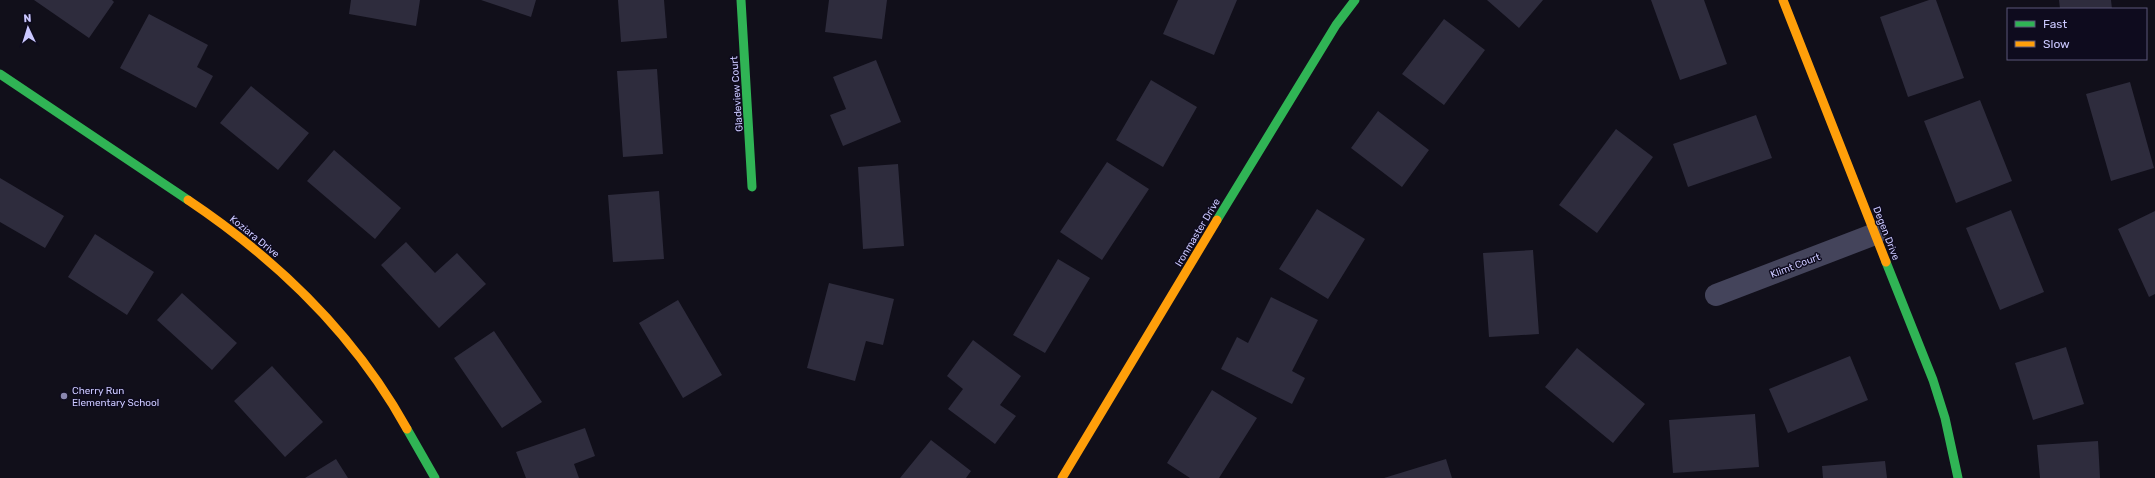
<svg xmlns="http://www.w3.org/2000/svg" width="2155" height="478" font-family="Rubik,sans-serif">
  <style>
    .building { fill: #2e2c3d }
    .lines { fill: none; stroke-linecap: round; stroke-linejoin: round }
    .street { stroke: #44445b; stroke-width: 22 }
    .fast { stroke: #30b455; stroke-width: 9 }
    .slow { stroke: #ff9f0a; stroke-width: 9 }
    .poi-dot { fill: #8a87af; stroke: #0e0b1e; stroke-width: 1.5 }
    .labels { text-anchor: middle; stroke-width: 3; stroke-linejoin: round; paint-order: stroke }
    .street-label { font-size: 10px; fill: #cbc8ff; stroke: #0e0b1e }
    .poi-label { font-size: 10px; fill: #cbc8ff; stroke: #0e0b1e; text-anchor: start }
  </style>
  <rect width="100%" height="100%" fill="#110f1a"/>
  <path class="building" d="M 34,0 L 112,0 L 114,2 L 89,38 Z
    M 351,0 L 420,0 L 416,26 L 349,14 Z
    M 481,0 L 536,0 L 531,17 Z
    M 618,0 L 664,0 L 667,38 L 621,42 Z
    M 829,0 L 887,0 L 882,39 L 825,32 Z
    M 1178,0 L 1237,0 L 1214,55 L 1163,34 Z
    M 1487,0 L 1543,0 L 1519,28 Z
    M 1651,0 L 1704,0 L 1727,64 L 1680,80 Z
    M 1929,0 L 1936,0 L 1964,78 L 1908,97 L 1880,17 Z
    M 2059,0 L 2111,0 L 2112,9 L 2060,9 Z
    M 149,14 L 208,45 L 197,67 L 213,76 L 196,108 L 120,68 Z
    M 1444,19 L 1485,50 L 1444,105 L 1402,74 Z
    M 876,60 L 901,122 L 843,146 L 830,115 L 846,109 L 833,77 Z
    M 657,69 L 663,154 L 623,157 L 617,71 Z
    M 1151,80 L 1197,107 L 1163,167 L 1116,140 Z
    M 2130,82 L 2154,168 L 2111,181 L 2086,94 Z
    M 251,86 L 309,133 L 278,170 L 220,123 Z
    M 1980,100 L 2012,181 L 1956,203 L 1924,121 Z
    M 1378,111 L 1429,150 L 1402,187 L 1351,148 Z
    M 1756,115 L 1772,158 L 1688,187 L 1673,144 Z
    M 1616,129 L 1653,157 L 1597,233 L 1559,205 Z
    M 334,150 L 401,208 L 375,239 L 307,181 Z
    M 1107,162 L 1149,189 L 1102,260 L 1060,232 Z
    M 898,164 L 904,246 L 863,249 L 858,167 Z
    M 0,178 L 64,216 L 45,248 L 0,222 Z
    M 659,191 L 664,259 L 613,262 L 608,195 Z
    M 1317,209 L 1365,239 L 1328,299 L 1279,269 Z
    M 2011,210 L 2044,292 L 2000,310 L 1966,228 Z
    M 2155,211 L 2155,294 L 2149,297 L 2118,229 Z
    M 95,234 L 154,272 L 127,315 L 68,277 Z
    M 406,242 L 435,273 L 457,253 L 486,284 L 439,328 L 381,265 Z
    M 1533,250 L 1539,334 L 1489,337 L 1483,253 Z
    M 1058,259 L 1090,278 L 1045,353 L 1013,335 Z
    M 829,283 L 894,299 L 883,345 L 866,341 L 855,381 L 807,368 Z
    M 182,293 L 237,343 L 212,370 L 157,320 Z
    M 1271,297 L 1318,320 L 1292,371 L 1305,378 L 1292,404 L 1221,369 L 1237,337 L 1248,343 Z
    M 678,300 L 722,375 L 683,398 L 639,323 Z
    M 494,331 L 542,402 L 502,428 L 454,358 Z
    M 973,340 L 1021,376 L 1000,405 L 1016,416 L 995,444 L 948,409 L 963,389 L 947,376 Z
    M 2066,347 L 2084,404 L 2033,420 L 2015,363 Z
    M 1577,348 L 1645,404 L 1613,443 L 1545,387 Z
    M 1850,356 L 1868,400 L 1788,433 L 1769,389 Z
    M 272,366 L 323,422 L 285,457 L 234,401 Z
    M 1212,390 L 1257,418 L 1219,478 L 1190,478 L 1167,463 Z
    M 1755,414 L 1759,467 L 1673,473 L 1669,420 Z
    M 585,428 L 595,456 L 574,464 L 579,478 L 526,478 L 516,452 Z
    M 931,440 L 971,471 L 966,478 L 900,478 Z
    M 2098,441 L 2100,478 L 2040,478 L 2037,445 Z
    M 336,459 L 348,478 L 305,478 Z
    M 1446,459 L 1452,478 L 1384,478 Z
    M 1885,461 L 1887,478 L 1823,478 L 1822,466 Z"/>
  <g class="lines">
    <path class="street" d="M 1716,295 L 1875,234"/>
    <path class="fast" d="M 741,0 L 752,187
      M 0,74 L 188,200
      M 1217,220 L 1336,25 L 1355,0
      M 1886,262 L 1933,380 L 1945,418 L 1958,478
      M 407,429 L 435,478"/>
    <path class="slow" d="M 1783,0 L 1886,262
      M 188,200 C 276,259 355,335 407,429
      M 1062,478 L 1217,220"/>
  </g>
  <circle class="poi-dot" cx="64" cy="396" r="4"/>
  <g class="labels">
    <g class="street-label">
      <text transform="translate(736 94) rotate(-94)" y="4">Gladeview Court</text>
      <text transform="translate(1197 232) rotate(-59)" y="4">Ironmaster Drive</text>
      <text transform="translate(1887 233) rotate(69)" y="4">Degen Drive</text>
      <text transform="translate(255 236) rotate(39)" y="4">Koziara Drive</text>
      <text transform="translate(1795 265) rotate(-21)" y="4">Klimt Court</text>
    </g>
    <g class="poi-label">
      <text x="72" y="394">Cherry Run<tspan x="72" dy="12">Elementary School</tspan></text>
    </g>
  </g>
  <rect x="2007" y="8" width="140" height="52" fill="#0e0b1e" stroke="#5a5778"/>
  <rect x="2015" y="21" width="20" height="6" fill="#30b455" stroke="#5a5778"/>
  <text x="2043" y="28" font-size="12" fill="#cbc8ff">Fast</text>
  <rect x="2015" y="41" width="20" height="6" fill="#ff9f0a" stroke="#5a5778"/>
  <text x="2043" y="48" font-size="12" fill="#cbc8ff">Slow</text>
  <g transform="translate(28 28) rotate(356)" stroke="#0e0b1e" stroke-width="3" paint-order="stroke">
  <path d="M0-3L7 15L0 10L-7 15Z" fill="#cbc8ff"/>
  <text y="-6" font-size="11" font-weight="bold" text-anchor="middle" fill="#cbc8ff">N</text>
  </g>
</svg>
